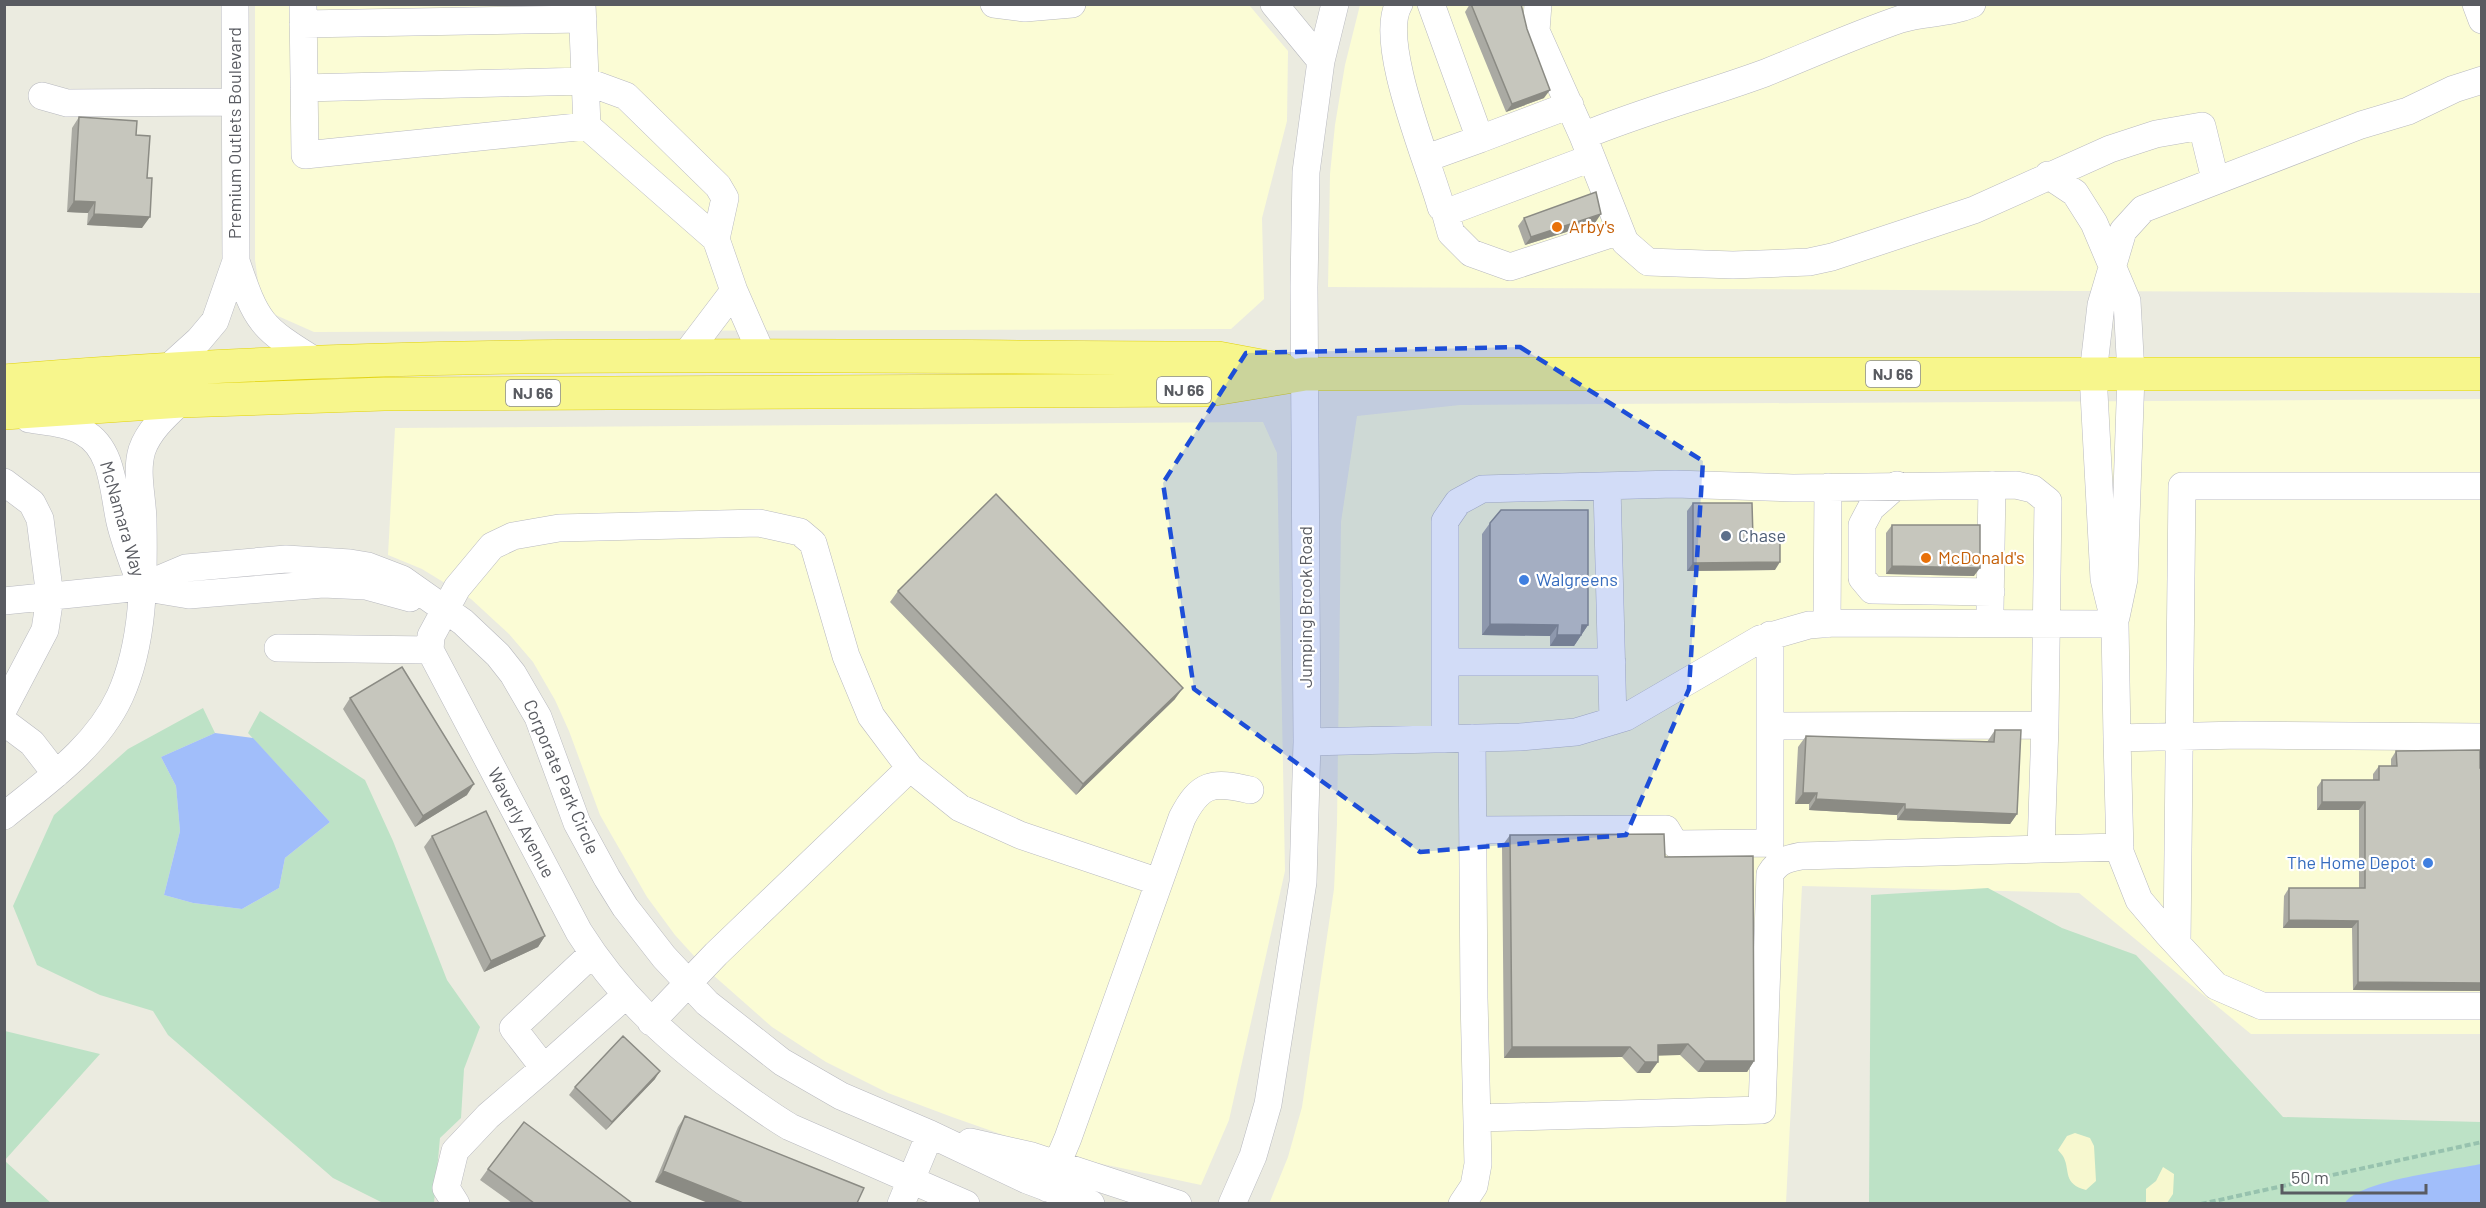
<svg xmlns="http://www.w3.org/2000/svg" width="2486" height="1208" font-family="Barlow,sans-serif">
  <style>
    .commercial { fill: #fbfcd5 }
    .green { fill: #bde2c6 }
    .sand { fill: #f7f8cf }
    .water { fill: #a1befa }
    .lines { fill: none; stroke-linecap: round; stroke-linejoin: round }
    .minor-casing { stroke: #b8b9bf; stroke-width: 28 }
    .highway-casing { stroke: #e1d20b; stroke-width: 34 }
    .path { stroke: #97c2ae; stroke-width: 4; stroke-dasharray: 6 3; stroke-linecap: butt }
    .minor { stroke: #fff; stroke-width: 27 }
    .highway { stroke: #f7f68c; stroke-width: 33 }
    .wall { fill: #aaaaa3 }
    .shaded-wall { fill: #8b8b84 }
    .building { fill: #c6c6bd; stroke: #8b8b84; stroke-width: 1.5 }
    .marked { fill: #1d4ed8; fill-opacity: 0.2; stroke: #1d4ed8; stroke-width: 4.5; stroke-dasharray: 12 8; stroke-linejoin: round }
    .food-dot { fill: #e8710a; stroke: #fff; stroke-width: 2 }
    .service-dot { fill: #5c6f8a; stroke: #fff; stroke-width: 2 }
    .shop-dot { fill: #3f7fe0; stroke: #fff; stroke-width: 2 }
    .labels { text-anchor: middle; stroke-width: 4.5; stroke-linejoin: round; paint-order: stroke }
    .shield { fill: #fff; stroke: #8b8c90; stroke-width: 1.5 }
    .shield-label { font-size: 16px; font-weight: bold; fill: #595b61 }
    .street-label { font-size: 18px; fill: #595b61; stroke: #fff }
    .food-label { font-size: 18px; fill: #c56008; stroke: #fff; text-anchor: start }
    .service-label { font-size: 18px; fill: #4e5e75; stroke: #fff; text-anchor: start }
    .shop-label { font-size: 18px; fill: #366cbe; stroke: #fff; text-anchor: start }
  </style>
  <rect width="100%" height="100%" fill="#ebebe0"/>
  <path class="commercial" d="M 255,5 L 1249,5 L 1288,51 L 1287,121 L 1262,218 L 1264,299 L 1231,329 L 314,332 L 262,309 L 255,260 Z
    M 1360,5 L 2481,5 L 2481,293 L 1328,287 L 1330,174 L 1335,125 L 1345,65 Z
    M 2481,399 L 2481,1034 L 2251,1034 L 2079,893 L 1802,886 L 1786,1203 L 1269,1204 L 1288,1157 L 1302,1107 L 1334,889 L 1337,824 L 1341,522 L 1357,416 L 1460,405 Z
    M 1263,422 L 1277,453 L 1285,871 L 1229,1120 L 1201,1185 L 1060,1155 L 952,1117 L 888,1093 L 826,1062 L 772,1027 L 704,967 L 675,935 L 647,897 L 600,815 L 569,731 L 555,700 L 533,662 L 509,634 L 471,599 L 422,569 L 388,555 L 395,428 Z"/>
  <path class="green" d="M 203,708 L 215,733 L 161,757 L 176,786 L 180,831 L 164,895 L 193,903 L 242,909 L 279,888 L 285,858 L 330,822 L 248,733 L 260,711 L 365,780 L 393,841 L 447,980 L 480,1027 L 464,1069 L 461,1118 L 440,1138 L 434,1203 L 383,1203 L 333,1178 L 168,1035 L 153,1011 L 100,995 L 37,965 L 13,906 L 54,815 L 128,749 Z
    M 1988,888 L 2062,928 L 2136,955 L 2283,1117 L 2481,1122 L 2481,1203 L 1869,1204 L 1871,895 Z
    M 5,1031 L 100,1054 L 5,1160 L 4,1031 Z
    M 5,1161 L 51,1203 L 5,1203 Z"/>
  <path class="sand" d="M 2075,1133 L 2090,1138 L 2094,1146 L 2096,1181 L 2086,1190 C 2063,1184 2070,1171 2064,1158 C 2063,1155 2060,1153 2058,1150 L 2067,1136 Z
    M 2163,1167 L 2174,1174 L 2173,1194 L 2167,1203 L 2146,1203 L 2146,1189 L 2156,1181 Z"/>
  <path class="water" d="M 215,733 L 253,738 L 330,822 L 285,858 L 279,888 L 242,909 L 193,903 L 164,895 L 180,831 L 176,786 L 161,757 Z
    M 2481,1164 L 2481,1203 L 2345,1203 C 2360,1180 2452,1170 2481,1164 Z"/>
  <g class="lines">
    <g class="minor-casing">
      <path id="minor" d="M 303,4 L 305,155 L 587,126
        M 582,4 L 587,126 L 716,239
        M 994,4 L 1025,8 L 1072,4
        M 1274,4 L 1321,61
        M 1399,4 C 1377,42 1429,163 1441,207 L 1453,210 L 1591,158
        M 1431,4 L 1480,139 L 1570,105
        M 1538,4 L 1536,31 L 1583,136 L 1625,242 L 1648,262 L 1733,265 L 1809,262 L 1832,257 L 1974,210 L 2110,149 L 2156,134 L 2202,126 L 2215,179
        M 2476,4 L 2482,20
        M 303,24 L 583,19
        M 2482,80 L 2454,89 L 2408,111 L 2361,125 L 2143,209 L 2123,231 L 2101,305 L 2093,374 L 2104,579 L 2115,624 L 2117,738 L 2240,735 L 2482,737
        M 304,88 L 585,81 L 626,96 L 718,186 L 725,198 L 716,239 L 734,291 L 763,357
        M 42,96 L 67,103 L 235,102
        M 1583,136 C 1643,111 1705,95 1765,73 C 1810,55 1854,35 1901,19 C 1924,12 1949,14 1972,4
        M 1427,158 L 1480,139
        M 2048,175 L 2075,193 L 2094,223 L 2127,301 L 2131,374 L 2124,579 L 2116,617
        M 1444,208 L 1451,233 L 1471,253 L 1510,267 L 1620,231
        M 236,261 C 257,323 260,327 317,362
        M 684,357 L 734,291
        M 168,368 L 199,340 L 215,321 L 236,261 L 235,4
        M 29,419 C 47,422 67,423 83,432 C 114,449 113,492 120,522 C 124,539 130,555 136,571
        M 4,482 L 32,503 L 40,519 L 50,597 L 45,630 L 4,708
        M 1897,485 L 1871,508 L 1862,525 L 1862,578 L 1872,590 L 1991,592
        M 1607,486 L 1613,721
        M 141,587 L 186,568 L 286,559 L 350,563 L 368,566 L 402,579 L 463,622 L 498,655 L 513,674 L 538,717 L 577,823 L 607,878 L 625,907 L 664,957 L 707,1003 L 782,1062 L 841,1096 L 930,1134 L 1027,1180 L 1091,1204
        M 4,601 L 141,587 L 189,595 L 323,584 L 366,586 L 410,598
        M 1990,610 L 1992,485
        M 1827,624 L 1828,487
        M 278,648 L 430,650
        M 1445,662 L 1612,662
        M 4,722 L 32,743 L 56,774
        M 1770,726 L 2045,725 L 2041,849 L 2120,847
        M 2117,738 L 2120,852 L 2139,900 L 2167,933 L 2216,986 L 2262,1006 L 2482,1006
        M 1445,739 L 1445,521 L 1458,502 L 1482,489 L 1675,484 L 1793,488 L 2016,485 L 2033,489 L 2048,501 L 2045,725
        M 1307,742 L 1520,737 L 1576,732 L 1626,717 L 1760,639 L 1809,625 L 1834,623 L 2115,624
        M 4,816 C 47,781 96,748 120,696 C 144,643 144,580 143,522 C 143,499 135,473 142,450 C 149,430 166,415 181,401
        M 1473,830 L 1666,829 L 1675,844 L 1770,843 L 1770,635
        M 2177,943 L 2182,486 L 2482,486
        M 651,1022 L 716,954 L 910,768
        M 544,1068 L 626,995
        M 1477,1118 L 1762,1110 L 1770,874 C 1778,861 1786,859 1801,856 L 2041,849
        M 970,1142 L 1032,1156 L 1178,1204
        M 1047,1188 L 1068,1138 L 1182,818 C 1200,783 1212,781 1250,790
        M 456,1204 L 446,1188 L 455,1151 L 488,1116 L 544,1068 L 513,1028 L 593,953
        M 901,1204 L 930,1134
        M 966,1204 L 790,1127 C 766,1113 744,1096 722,1080 C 664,1036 618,994 579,932 L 430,650 L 431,636 L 457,588 L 492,546 L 513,536 L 559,528 L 759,523 L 800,532 L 813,543 L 846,656 L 871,716 L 910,768 L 960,808 L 1020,835 L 1159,882
        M 1232,1204 L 1253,1156 L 1268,1104 L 1303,882 L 1307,742 L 1304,287 L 1306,172 L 1321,61 L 1335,4
        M 1462,1204 L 1474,1186 L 1478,1164 L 1474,998 L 1472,738"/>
    </g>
    <g class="highway-casing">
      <path id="highway" d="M 4,381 C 408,346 813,357 1218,358 L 1283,370
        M 4,413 L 181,401 L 384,394 L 1208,390 L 1305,374 L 2482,374"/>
    </g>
    <path class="path" d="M 2201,1204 L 2482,1142"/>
    <use href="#minor" class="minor"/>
    <use href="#highway" class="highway"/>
  </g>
  <path class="wall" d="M 1470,4 L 1521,4 L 1544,98 L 1506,112 L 1465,12 Z
    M 79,117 L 136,135 L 147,178 L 142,228 L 87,225 L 88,213 L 67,212 L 72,128 Z
    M 1524,218 L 1595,223 L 1525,245 L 1518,226 Z
    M 1693,503 L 1753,538 L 1775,570 L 1687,571 L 1687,511 Z
    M 1490,523 L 1588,625 L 1574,646 L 1550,646 L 1550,636 L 1482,635 L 1482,534 Z
    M 1892,525 L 1974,576 L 1886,574 L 1886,533 Z
    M 898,591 L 1175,699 L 1076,795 L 890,602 Z
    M 350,698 L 467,795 L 415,827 L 343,709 Z
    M 1995,730 L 2017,814 L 2010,824 L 1897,820 L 1897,815 L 1809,810 L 1809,804 L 1795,804 L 1798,747 L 1806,736 L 1987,742 Z
    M 2396,751 L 2481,768 L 2481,991 L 2353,990 L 2352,928 L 2283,928 L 2284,896 L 2289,888 L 2359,888 L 2359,810 L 2317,810 L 2317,787 L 2322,780 L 2373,780 L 2373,774 L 2379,766 L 2391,766 L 2391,759 Z
    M 1510,835 L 1665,857 L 1754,1061 L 1747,1072 L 1698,1072 L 1680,1055 L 1658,1055 L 1650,1073 L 1637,1073 L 1622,1057 L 1504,1058 L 1502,846 Z
    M 432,836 L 545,936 L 538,947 L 484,972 L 424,847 Z
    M 655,1079 L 606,1130 L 569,1095 L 575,1087 Z
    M 685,1116 L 857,1203 L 655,1182 L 678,1127 Z
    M 488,1169 L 632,1203 L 512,1203 L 480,1180 Z"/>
  <path class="shaded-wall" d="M 1550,90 L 1544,98 L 1506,112 L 1512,104 Z
    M 74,201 L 95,202 L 88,213 L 67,212 Z
    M 94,214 L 150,217 L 142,228 L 87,225 Z
    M 1601,214 L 1595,223 L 1525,245 L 1531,237 Z
    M 1780,562 L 1775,570 L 1687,571 L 1693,563 Z
    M 1892,566 L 1980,568 L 1974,576 L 1886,574 Z
    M 1490,624 L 1558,625 L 1550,636 L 1482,635 Z
    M 1582,625 L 1588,625 L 1574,646 L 1550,646 L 1557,635 Z
    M 1183,688 L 1175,699 L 1076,795 L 1083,784 Z
    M 474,784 L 467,795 L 415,827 L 423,816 Z
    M 1803,793 L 1817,793 L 1809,804 L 1795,804 Z
    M 1816,799 L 1905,804 L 1897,815 L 1809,810 Z
    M 2322,802 L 2365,802 L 2359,810 L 2317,810 Z
    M 1905,809 L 2017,814 L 2010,824 L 1897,820 Z
    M 2289,920 L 2358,921 L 2352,928 L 2283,928 Z
    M 545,936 L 538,947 L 484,972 L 491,961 Z
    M 2358,982 L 2481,983 L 2481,991 L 2353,990 Z
    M 1688,1044 L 1680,1055 L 1650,1056 L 1658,1045 Z
    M 1512,1047 L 1630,1047 L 1622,1057 L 1504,1058 Z
    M 1705,1061 L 1754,1061 L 1747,1072 L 1698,1072 Z
    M 1645,1062 L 1658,1062 L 1650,1073 L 1637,1073 Z
    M 660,1071 L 655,1079 L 606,1130 L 612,1122 Z
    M 663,1171 L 743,1203 L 708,1203 L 655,1182 Z"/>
  <path class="building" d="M 1471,4 L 1521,4 L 1527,29 L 1550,90 L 1512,104 Z
    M 79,117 L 137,121 L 136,135 L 150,136 L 147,178 L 152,178 L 150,217 L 94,214 L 95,202 L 74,201 Z
    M 1596,192 L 1601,214 L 1531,237 L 1524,218 Z
    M 996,494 L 1183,688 L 1083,784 L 898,591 Z
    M 1693,503 L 1752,503 L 1753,538 L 1780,538 L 1780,562 L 1693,563 Z
    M 1501,510 L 1588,510 L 1588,625 L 1582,625 L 1581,635 L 1557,635 L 1558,625 L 1490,624 L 1490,523 Z
    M 1892,525 L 1980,525 L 1980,568 L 1892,566 Z
    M 402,667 L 474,784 L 423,816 L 350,698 Z
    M 1995,730 L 2021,730 L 2017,814 L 1905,809 L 1905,804 L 1816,799 L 1817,793 L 1803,793 L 1806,736 L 1994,742 Z
    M 2480,750 L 2480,768 L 2481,768 L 2481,983 L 2358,982 L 2358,921 L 2289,920 L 2289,888 L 2365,888 L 2365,802 L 2322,802 L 2322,780 L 2379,780 L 2379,766 L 2397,766 L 2396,751 Z
    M 486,811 L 545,936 L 491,961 L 432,836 Z
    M 1664,834 L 1665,857 L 1753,856 L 1754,1061 L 1705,1061 L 1688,1044 L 1658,1045 L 1658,1062 L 1645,1062 L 1630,1047 L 1512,1047 L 1510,835 Z
    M 623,1036 L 660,1071 L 612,1122 L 575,1087 Z
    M 685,1116 L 864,1188 L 857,1203 L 743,1203 L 663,1171 Z
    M 524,1122 L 632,1203 L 534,1203 L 488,1169 Z"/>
  <path class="marked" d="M 1520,347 L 1703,461 L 1689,689 L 1626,835 L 1420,852 L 1194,689 L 1163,483 L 1246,353 Z"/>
  <g class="food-dot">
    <circle cx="1557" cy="227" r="6"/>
    <circle cx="1926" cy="558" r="6"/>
  </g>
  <circle class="service-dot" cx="1726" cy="536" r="6"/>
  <g class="shop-dot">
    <circle cx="1524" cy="580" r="6"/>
    <circle cx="2428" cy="863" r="6"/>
  </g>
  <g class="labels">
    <g class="shield">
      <rect x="1866" y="361" width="54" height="26" rx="4.5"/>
      <rect x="1157" y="377" width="54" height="26" rx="4.5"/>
      <rect x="506" y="380" width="54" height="26" rx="4.5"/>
    </g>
    <g class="shield-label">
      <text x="1893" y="380">NJ 66</text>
      <text x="1184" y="396">NJ 66</text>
      <text x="533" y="399">NJ 66</text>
    </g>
    <g class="street-label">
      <text transform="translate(235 133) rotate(-90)" y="6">Premium Outlets Boulevard</text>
      <text transform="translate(122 519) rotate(74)" y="6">McNamara Way</text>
      <text transform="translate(1306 607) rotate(-90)" y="6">Jumping Brook Road</text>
      <text transform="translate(561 777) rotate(67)" y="6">Corporate Park Circle</text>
      <text transform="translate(521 823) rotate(62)" y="6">Waverly Avenue</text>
    </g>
    <g class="food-label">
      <text x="1569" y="233">Arby's</text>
      <text x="1938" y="564">McDonald's</text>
    </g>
    <g class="service-label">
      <text x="1738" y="542">Chase</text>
    </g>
    <g class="shop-label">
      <text x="1536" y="586">Walgreens</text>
      <text x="2416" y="869" text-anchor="end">The Home Depot</text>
    </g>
  </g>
  <rect width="2486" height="1208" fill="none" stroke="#595b61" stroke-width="12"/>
  <path d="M2282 1184v9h144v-9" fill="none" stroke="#595b61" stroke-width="3"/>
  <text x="2291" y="1184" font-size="18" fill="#595b61" stroke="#ffffff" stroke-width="4.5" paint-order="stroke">50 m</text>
</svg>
